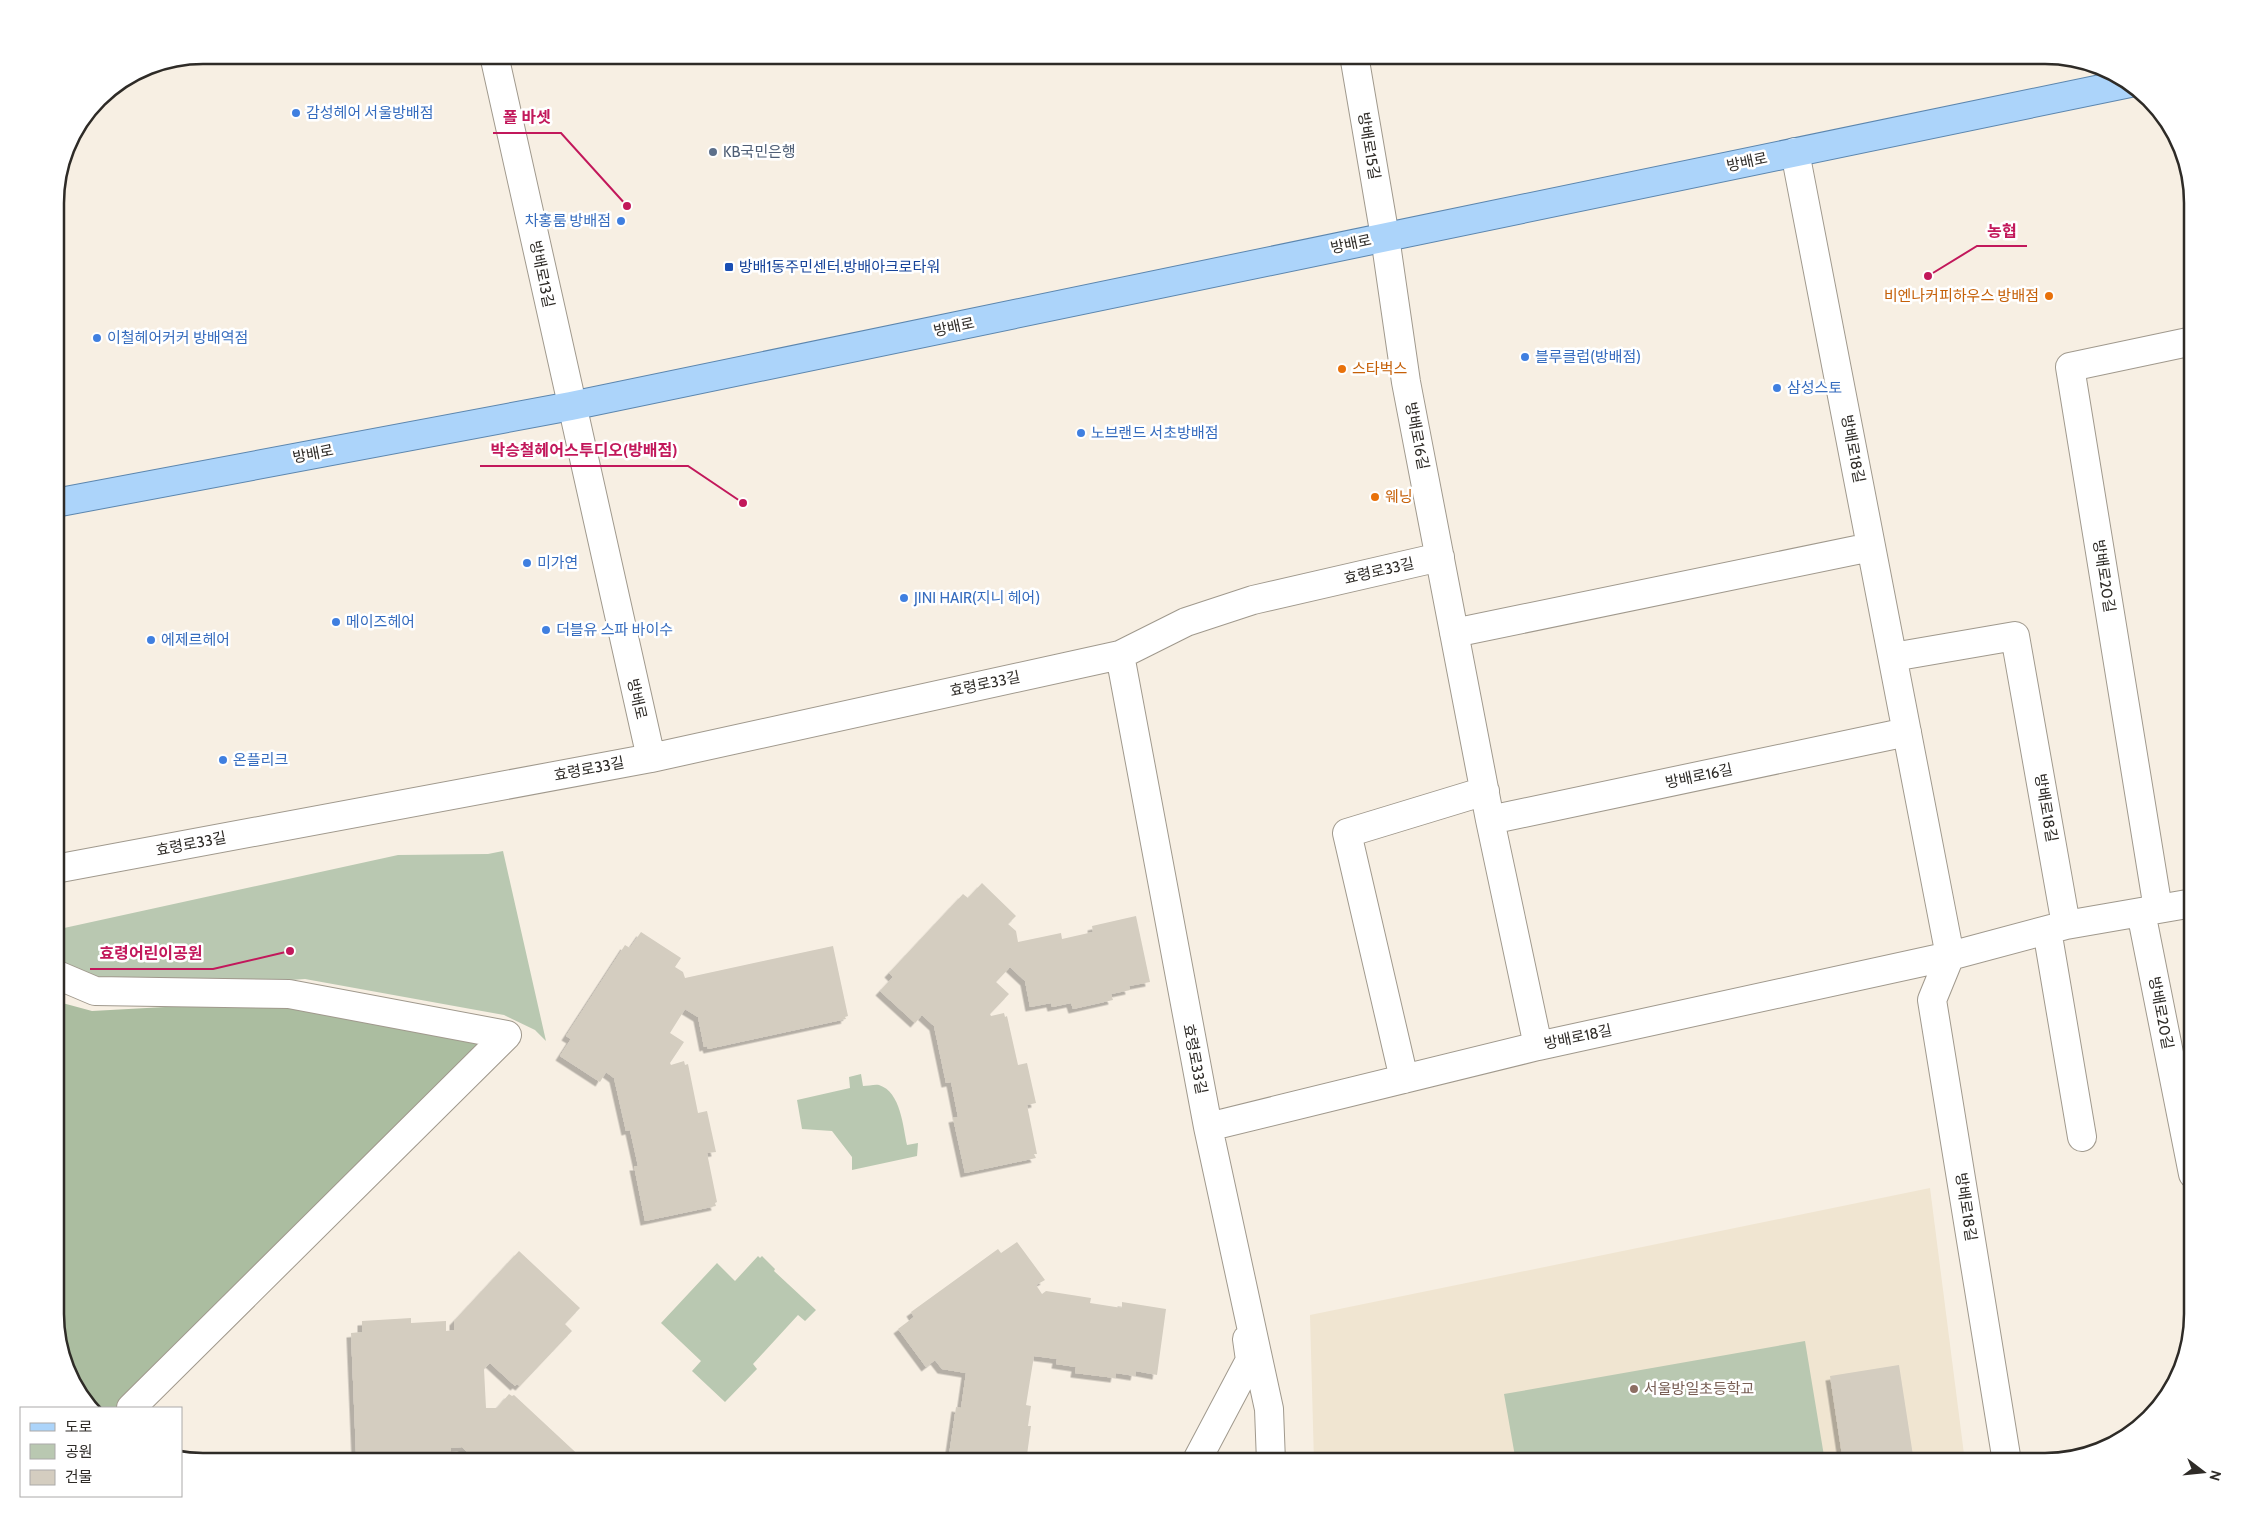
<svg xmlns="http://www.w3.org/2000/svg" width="2248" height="1517" font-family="Cabin,'Noto Sans KR',sans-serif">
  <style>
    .built { fill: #f0e5d1 }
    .green { fill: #b9c8b1 }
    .forest { fill: #abbda0 }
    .building { fill: #d4cdc0; filter: url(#shadow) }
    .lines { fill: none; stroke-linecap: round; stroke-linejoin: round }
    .minor-casing { stroke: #a0998d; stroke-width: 30 }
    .major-casing { stroke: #5c86ae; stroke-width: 30 }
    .minor { stroke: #fff; stroke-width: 28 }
    .major { stroke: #acd4fa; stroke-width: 28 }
    .shop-dot { fill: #3f7fe0; stroke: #fff; stroke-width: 2 }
    .service-dot { fill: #5c6f8a; stroke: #fff; stroke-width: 2 }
    .transit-dot { fill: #1a4fb4; stroke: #fff; stroke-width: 2 }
    .food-dot { fill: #e8710a; stroke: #fff; stroke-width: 2 }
    .education-dot { fill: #8d6e63; stroke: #fff; stroke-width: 2 }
    .labels { text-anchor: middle; stroke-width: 5; stroke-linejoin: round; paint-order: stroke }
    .shop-label { font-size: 15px; fill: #366cbe; stroke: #fff; text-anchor: start }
    .street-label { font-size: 15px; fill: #2e2b27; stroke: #fff }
    .service-label { font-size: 15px; fill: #4e5e75; stroke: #fff; text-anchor: start }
    .transit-label { font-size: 15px; fill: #164399; stroke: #fff; text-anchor: start }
    .food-label { font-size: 15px; fill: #c56008; stroke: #fff; text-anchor: start }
    .education-label { font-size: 15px; fill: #785e54; stroke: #fff; text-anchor: start }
    .rim { fill: none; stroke: #2e2b27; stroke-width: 2.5 }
    .leader { fill: none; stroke: #c2185b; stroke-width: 2 }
    .callout-dot { fill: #c2185b; stroke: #fff; stroke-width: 2 }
    .callout-label { font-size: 16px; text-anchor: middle; font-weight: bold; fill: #c2185b; stroke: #fff; stroke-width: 5; stroke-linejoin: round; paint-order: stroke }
  </style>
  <defs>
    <filter id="shadow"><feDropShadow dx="-4.5" dy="4.5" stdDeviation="0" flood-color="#0004"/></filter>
  </defs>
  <rect width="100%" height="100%" fill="#f7efe3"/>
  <path class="built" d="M 1930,1188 L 1965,1462 L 1314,1462 L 1310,1315 Z"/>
  <path class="green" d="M 503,851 L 546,1041 L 535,1030 L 504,1015 L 305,979 L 156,989 L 99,981 L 55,972 L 55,930 L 398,855 L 488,854 Z
    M 861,1074 L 863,1086 C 868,1086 875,1084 879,1085 C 901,1092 903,1127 907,1145 L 918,1143 L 917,1156 L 852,1170 L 852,1157 L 832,1131 L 802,1129 L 797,1100 L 850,1088 L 849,1077 Z
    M 758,1256 L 760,1258 L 762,1256 L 775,1269 L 774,1271 L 816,1310 L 805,1321 L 798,1315 L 753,1364 L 757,1369 L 725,1402 L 692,1371 L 701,1361 L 661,1323 L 717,1263 L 735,1281 Z
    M 1805,1341 L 1825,1462 L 1516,1462 L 1504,1394 Z"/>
  <path class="forest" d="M 291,1000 L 482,1042 L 117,1408 L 94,1408 L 75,1388 L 55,1324 L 55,1001 L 92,1011 Z"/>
  <path class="building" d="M 982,883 L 1016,916 L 1008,924 L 1016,931 L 1018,942 L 1061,933 L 1062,939 L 1093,932 L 1092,926 L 1136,916 L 1150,982 L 1129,986 L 1130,990 L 1111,994 L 1113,1000 L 1073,1009 L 1071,1003 L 1052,1007 L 1051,1003 L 1030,1007 L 1025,981 L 1010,967 L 996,982 L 1009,994 L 990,1014 L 991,1016 L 1004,1013 L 1005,1017 L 1007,1016 L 1018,1065 L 1027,1063 L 1036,1103 L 1027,1105 L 1037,1154 L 1034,1154 L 1036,1158 L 965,1173 L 953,1118 L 958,1117 L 951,1082 L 946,1083 L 934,1026 L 922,1015 L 915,1023 L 880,991 L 893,977 L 889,973 L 963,894 L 968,898 Z
    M 641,932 L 681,958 L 675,967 L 683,972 L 685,978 L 833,946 L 848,1016 L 845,1017 L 846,1019 L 708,1049 L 707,1046 L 704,1047 L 698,1017 L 685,1009 L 670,1033 L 684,1042 L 670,1063 L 671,1065 L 684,1061 L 685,1065 L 688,1064 L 698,1113 L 707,1111 L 716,1152 L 707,1153 L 717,1202 L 715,1203 L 716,1206 L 645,1221 L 634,1166 L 638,1166 L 630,1130 L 626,1131 L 614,1078 L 606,1072 L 600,1082 L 560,1056 L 571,1039 L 566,1036 L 625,945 L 630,948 Z
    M 1017,1242 L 1045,1280 L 1036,1285 L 1042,1294 L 1046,1291 L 1091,1298 L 1090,1303 L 1122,1308 L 1122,1302 L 1166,1309 L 1157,1375 L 1136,1371 L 1135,1376 L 1116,1373 L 1115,1378 L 1075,1373 L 1076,1367 L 1056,1364 L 1057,1359 L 1034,1356 L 1026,1405 L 1031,1406 L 1028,1426 L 1031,1426 L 1026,1462 L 948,1462 L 956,1407 L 961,1408 L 966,1373 L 942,1369 L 935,1360 L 926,1367 L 898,1329 L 914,1317 L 911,1312 L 998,1249 L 1001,1253 Z
    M 519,1251 L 580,1308 L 565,1324 L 572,1331 L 520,1386 L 517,1384 L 515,1386 L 490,1363 L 484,1369 L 486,1408 L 497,1408 L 509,1394 L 512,1396 L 514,1395 L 586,1462 L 477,1462 L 462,1447 L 451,1448 L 451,1458 L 416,1459 L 416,1462 L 367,1462 L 367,1452 L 356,1453 L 351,1333 L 362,1332 L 362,1321 L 411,1318 L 411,1323 L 446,1321 L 446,1331 L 454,1330 L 454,1321 Z
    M 1899,1365 L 1914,1462 L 1843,1462 L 1830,1376 Z
    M 291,1453 L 301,1462 L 282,1462 Z
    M 1488,1453 L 1490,1462 L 1435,1462 L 1435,1461 Z"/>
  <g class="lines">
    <g class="minor-casing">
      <path id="minor" d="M 494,55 L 651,758
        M 1354,55 L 1385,237 L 1406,382 L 1490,820 L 1538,1046
        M 1795,152 L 1950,956 L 1932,1000 L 2007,1462
        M 1454,633 L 1871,547
        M 1120,655 L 1208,1127 L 1269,1409 L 1271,1462
        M 1893,657 L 2015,636 L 2066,925
        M 1490,820 L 1907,732
        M 55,869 L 651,758 L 1120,655 L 1186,622 L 1253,600 L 1440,557
        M 2158,909 L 2070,367 L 2193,341
        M 2141,912 L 2193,1174
        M 2047,930 L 2082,1137
        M 55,974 L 95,991 L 289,994 L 507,1035 L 131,1408
        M 1404,1079 L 1347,833 L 1485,791
        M 1208,1127 L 1538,1046 L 1950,956 L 2066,925 L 2193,903
        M 1196,1462 L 1250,1360 L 1247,1339"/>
    </g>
    <g class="major-casing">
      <path id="major" d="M 55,503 L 571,406 L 2130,83"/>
    </g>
    <use href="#minor" class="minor"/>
    <use href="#major" class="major"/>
  </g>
  <g class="shop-dot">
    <circle cx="296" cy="113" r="5"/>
    <circle cx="621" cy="221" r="5"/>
    <circle cx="97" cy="338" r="5"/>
    <circle cx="1525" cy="357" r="5"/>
    <circle cx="1777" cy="388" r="5"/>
    <circle cx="1081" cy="433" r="5"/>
    <circle cx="527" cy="563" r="5"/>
    <circle cx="904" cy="598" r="5"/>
    <circle cx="336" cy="622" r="5"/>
    <circle cx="546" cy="630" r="5"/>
    <circle cx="151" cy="640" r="5"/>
    <circle cx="223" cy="760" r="5"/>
  </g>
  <circle class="service-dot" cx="713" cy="152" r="5"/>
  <rect class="transit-dot" x="724" y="262" width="10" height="10" rx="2.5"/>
  <g class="food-dot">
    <circle cx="2049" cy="296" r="5"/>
    <circle cx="1342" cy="369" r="5"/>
    <circle cx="1375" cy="497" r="5"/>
  </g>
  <circle class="education-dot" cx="1634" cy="1389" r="5"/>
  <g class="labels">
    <g class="shop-label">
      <text x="306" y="118">감성헤어 서울방배점</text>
      <text x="611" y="226" text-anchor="end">차홍룸 방배점</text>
      <text x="107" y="343">이철헤어커커 방배역점</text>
      <text x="1535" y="362">블루클럽(방배점)</text>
      <text x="1787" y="393">삼성스토</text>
      <text x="1091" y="438">노브랜드 서초방배점</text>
      <text x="537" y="568">미가연</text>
      <text x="914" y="603">JINI HAIR(지니 헤어)</text>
      <text x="346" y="627">메이즈헤어</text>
      <text x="556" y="635">더블유 스파 바이수</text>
      <text x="161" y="645">에제르헤어</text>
      <text x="233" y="765">온플리크</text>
    </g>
    <g class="street-label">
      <text transform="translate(1369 146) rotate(80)" y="5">방배로15길</text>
      <text transform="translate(1747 162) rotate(-12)" y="5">방배로</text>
      <text transform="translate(1351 244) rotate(-12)" y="5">방배로</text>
      <text transform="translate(542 274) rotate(78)" y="5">방배로13길</text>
      <text transform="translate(954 327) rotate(-12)" y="5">방배로</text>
      <text transform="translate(1417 436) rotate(79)" y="5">방배로16길</text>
      <text transform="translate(1853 449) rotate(79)" y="5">방배로18길</text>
      <text transform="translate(313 454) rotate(-11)" y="5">방배로</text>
      <text transform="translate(1379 571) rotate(-13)" y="5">효령로33길</text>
      <text transform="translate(2104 576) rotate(81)" y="5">방배로20길</text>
      <text transform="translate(985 684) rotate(-12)" y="5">효령로33길</text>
      <text transform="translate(637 699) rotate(77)" y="5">방배로</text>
      <text transform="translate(589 769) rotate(-11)" y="5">효령로33길</text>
      <text transform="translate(1699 776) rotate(-12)" y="5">방배로16길</text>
      <text transform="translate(2046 808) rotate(80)" y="5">방배로18길</text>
      <text transform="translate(191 844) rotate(-11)" y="5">효령로33길</text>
      <text transform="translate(2161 1013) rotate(79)" y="5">방배로20길</text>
      <text transform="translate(1578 1037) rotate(-12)" y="5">방배로18길</text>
      <text transform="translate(1195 1059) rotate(79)" y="5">효령로33길</text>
      <text transform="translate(1966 1207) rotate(81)" y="5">방배로18길</text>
    </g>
    <g class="service-label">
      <text x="723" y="157">KB국민은행</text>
    </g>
    <g class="transit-label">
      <text x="739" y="272">방배1동주민센터.방배아크로타워</text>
    </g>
    <g class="food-label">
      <text x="2039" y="301" text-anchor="end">비엔나커피하우스 방배점</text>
      <text x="1352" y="374">스타벅스</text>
      <text x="1385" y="502">웨닝</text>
    </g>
    <g class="education-label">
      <text x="1644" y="1394">서울방일초등학교</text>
    </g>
  </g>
  <path d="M0 0H2248V1517H0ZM203 64H2045A139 139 0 0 1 2184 203V1314A139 139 0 0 1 2045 1453H203A139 139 0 0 1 64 1314V203A139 139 0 0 1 203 64Z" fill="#fff" fill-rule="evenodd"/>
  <path class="rim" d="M203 64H2045A139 139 0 0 1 2184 203V1314A139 139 0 0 1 2045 1453H203A139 139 0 0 1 64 1314V203A139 139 0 0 1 203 64Z"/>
  <path class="leader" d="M627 206L561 133H493M1928 276L1977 246H2027M743 503L688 466H480M290 951L213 969H90"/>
  <g class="callout-dot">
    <circle cx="627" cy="206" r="5"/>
    <circle cx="1928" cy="276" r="5"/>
    <circle cx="743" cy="503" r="5"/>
    <circle cx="290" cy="951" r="5"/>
  </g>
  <g class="callout-label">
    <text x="527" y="123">폴 바셋</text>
    <text x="2002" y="237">농협</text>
    <text x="584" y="456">박승철헤어스투디오(방배점)</text>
    <text x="151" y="959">효령어린이공원</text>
  </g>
  <rect x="20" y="1407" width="162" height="90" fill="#ffffff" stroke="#abaaa9"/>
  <rect x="30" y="1423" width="25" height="8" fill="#acd4fa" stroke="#abaaa9"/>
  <text x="65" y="1432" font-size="15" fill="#2e2b27">도로</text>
  <rect x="30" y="1444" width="25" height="15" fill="#b9c8b1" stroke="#abaaa9"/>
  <text x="65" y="1457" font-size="15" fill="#2e2b27">공원</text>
  <rect x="30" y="1470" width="25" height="15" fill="#d4cdc0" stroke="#abaaa9"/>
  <text x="65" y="1482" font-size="15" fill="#2e2b27">건물</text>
  <g transform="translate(2203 1472) rotate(106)" stroke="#ffffff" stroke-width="4" paint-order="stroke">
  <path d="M0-4L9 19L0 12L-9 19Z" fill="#2e2b27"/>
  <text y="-8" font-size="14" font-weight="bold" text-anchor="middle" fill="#2e2b27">N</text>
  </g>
</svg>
